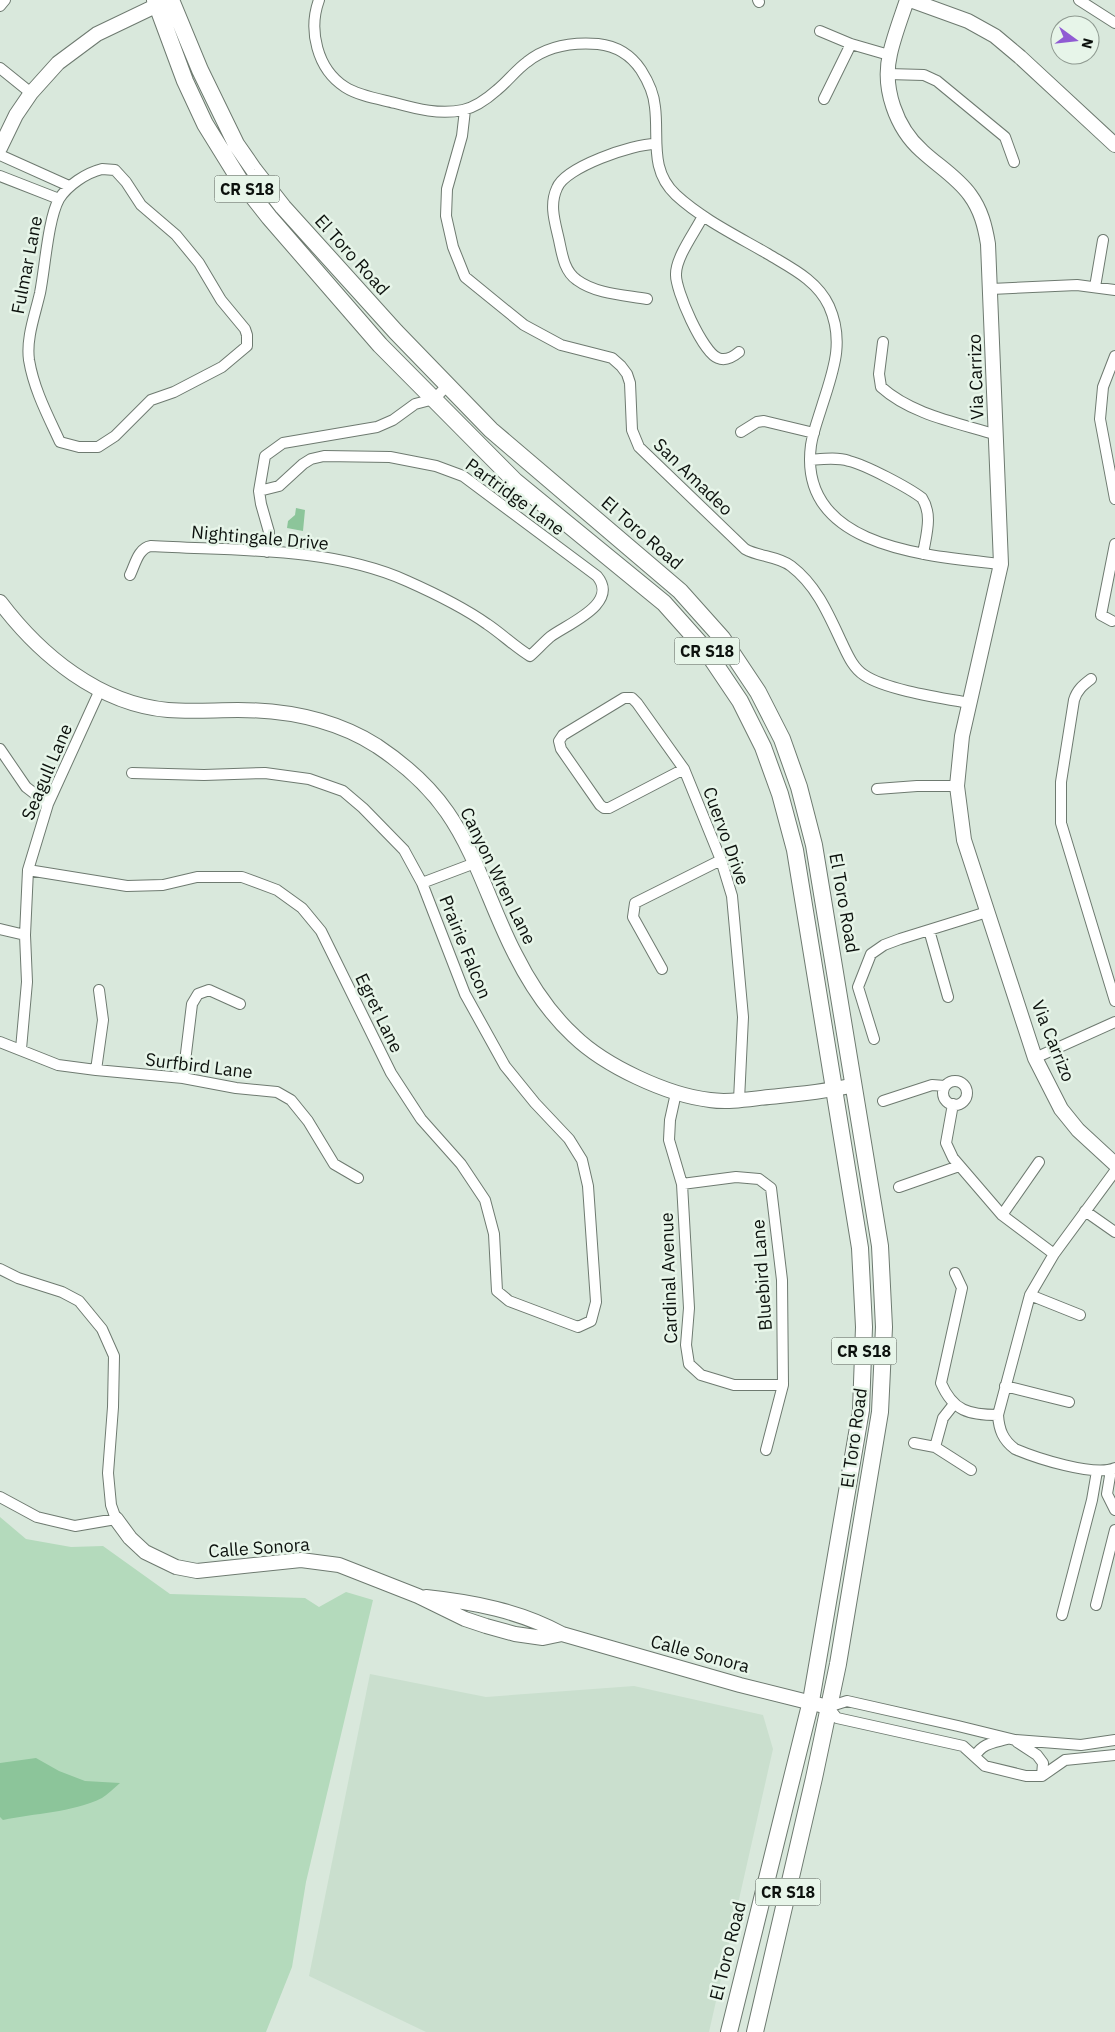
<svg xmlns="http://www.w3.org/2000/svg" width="1115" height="2032" font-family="'IBM Plex Sans',sans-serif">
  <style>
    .built { fill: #cadfce }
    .green { fill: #b4dabc }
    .water { fill: #8cc59a }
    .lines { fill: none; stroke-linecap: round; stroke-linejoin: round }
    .street-casing { stroke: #6e7a70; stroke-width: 12 }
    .secondary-casing { stroke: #6e7a70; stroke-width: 16 }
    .primary-casing { stroke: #6e7a70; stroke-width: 18 }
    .street { stroke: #fff; stroke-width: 10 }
    .secondary { stroke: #fff; stroke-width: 14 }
    .primary { stroke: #fff; stroke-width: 16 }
    .labels { text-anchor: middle; stroke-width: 5; stroke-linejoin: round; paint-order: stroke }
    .shield { fill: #e7f5e9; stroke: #4e554f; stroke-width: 1 }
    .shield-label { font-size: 16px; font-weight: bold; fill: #0c110d }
    .street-label { font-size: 18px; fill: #0c110d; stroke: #e7f5e9 }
  </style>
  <rect width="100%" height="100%" fill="#d9e8dc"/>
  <path class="built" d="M 370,1674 L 486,1697 L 634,1686 L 763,1715 L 773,1749 L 709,2032 L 426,2032 L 309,1976 Z"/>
  <path class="green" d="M 0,1517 L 26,1539 L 71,1547 L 103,1546 L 170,1594 L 305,1598 L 319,1607 L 346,1592 L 373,1600 L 306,1882 L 292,1967 L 266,2032 L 0,2032 Z"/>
  <path class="water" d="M 296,508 L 305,510 L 303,531 L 287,528 L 288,521 L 295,515 Z
    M 36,1758 L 59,1771 L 85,1781 L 120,1783 C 114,1788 108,1794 102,1798 C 71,1813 35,1813 3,1820 L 0,1817 L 0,1763 Z"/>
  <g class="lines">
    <g class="street-casing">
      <path id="street" d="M 319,0 C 308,30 317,69 345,87 C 359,96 379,99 395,103 C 417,109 440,115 463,110 C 476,107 488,98 497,90 C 508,81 516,70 527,62 C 547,46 573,42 598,44 C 616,46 631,55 641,70 C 648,81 654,94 655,107 C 659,138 649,170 676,195 C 702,219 737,236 768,254 C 791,268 817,280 829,306 C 845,342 833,371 822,406 C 818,419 813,432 811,445 C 797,549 931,556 1001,564
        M 758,0 L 759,2
        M 1079,0 L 1115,23
        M 0,6 L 5,0
        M 820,31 L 851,44 L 889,55
        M 0,68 L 31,93
        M 888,74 L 924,75 L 937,81 L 1005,137 L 1014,162
        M 824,99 L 851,44
        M 465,110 L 462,136 L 447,189 L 446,216 L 453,247 L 465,277 L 524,325 L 561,345 L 612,358 L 621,366 L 627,374 L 630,383 L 632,430 L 639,447 L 745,549 C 759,557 778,556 791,566 C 816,585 828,613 841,641 C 847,653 852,667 864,675 C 886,690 942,698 970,703
        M 0,155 L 69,186
        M 102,169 L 115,170 L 126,182 L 141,205 L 176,235 L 199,263 L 221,300 L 245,329 L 247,335 L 247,346 L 222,367 L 174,392 L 151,400 L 115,436 L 98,447 L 79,447 L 60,442 C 48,416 34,390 29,360 C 26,338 35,315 40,293 C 45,268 48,219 59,199 C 68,185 86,173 102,169 Z
        M 0,176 L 59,199
        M 703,216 C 695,232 676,257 676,274 C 675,290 703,353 718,358 C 725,361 733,357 739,352
        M 1095,287 L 1103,240
        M 991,289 L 1077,285 L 1115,290
        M 647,299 C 624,295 596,294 577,280 C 564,271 562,254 559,240 C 555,222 549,205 557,188 C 565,167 633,144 655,144
        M 883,342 L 879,374 L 881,387 C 912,415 959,423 997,435
        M 1115,356 L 1103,387 L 1100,419 L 1115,499
        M 741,432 L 757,422 L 764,421 L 814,433
        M 810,460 C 823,459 837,457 849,461 C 866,465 909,488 922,498 C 933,515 926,535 923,554
        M 267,552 L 269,532 L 261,504 L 259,491 L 265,456 L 283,443 L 377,427 L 393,420 L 415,404 L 434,399 L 447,386
        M 130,575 C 135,565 138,548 151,546 C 234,551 329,546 407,581 C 434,593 463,607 487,624 C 502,634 515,647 530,656 C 537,650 543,643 550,637 C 567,624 620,604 597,576 L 463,476 L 436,466 L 390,457 L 324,456 L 311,459 L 303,464 L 279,486 L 259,491
        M 1112,621 L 1101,615 L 1115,544
        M 1091,679 C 1083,685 1077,690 1074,700 L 1061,782 L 1061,823 L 1115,1001
        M 0,749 L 26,787 L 48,804
        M 684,769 L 609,808 L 604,808 L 600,805 L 561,749 L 559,741 L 563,735 L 624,698 L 632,698 L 637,703 L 684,769 L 721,860 L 732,896 L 743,1017 L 739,1100
        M 877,789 L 917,786 L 957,786
        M 28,870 L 127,886 L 163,885 L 197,877 L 242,877 L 277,890 L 302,908 L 321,931 L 391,1073 L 421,1119 L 461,1164 L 485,1200 L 494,1234 L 497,1291 L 509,1301 L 578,1327 L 591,1321 L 596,1302 L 588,1186 L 582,1160 L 569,1139 L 535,1103 L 505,1066 L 465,994 L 422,883 L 404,850 L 363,808 L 343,791 L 309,779 L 265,773 L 204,775 L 132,773
        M 422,883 L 475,863
        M 0,929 L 25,935
        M 929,930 L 948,997
        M 662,969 L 633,917 L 635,903 L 721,860
        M 874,1039 L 858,987 L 871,954 L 884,945 L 900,939 L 987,912
        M 0,1042 L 58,1065 L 96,1070 L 183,1078 L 236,1088 L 277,1092 L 291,1100 L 308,1121 L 334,1164 L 358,1178
        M 21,1049 L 27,982 L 25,935 L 28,870 L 48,804 L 100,690
        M 1035,1058 L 1115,1022
        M 96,1070 L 103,1020 L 99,990
        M 183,1078 L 192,1004 L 198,994 L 209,990 L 240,1004
        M943 1093a12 12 0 1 1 24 0a12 12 0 1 1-24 0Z
        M 676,1093 L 670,1120 L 669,1140 L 682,1184 L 689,1308 L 686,1345 L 689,1364 L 701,1375 L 734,1385 L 783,1385
        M 883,1101 L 932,1085 L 945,1086
        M 953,1104 L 946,1143 L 953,1158 L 1002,1215 L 1054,1254
        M 1115,1171 L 1054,1254 L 1030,1295 L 998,1415 C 999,1430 1003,1440 1015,1449 C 1036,1458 1094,1477 1115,1468
        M 682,1184 L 736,1177 L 759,1179 L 771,1188 L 782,1280 L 783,1385 L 766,1450
        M 899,1187 L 959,1166
        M 1085,1211 L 1115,1232
        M 1002,1215 L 1039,1162
        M 0,1269 L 18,1278 L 62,1292 L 79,1301 L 102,1329 L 114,1356 L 113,1407 L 108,1473 L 111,1505 L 116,1519 L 75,1526 L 37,1517 L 0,1497
        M 955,1273 L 962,1288 L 941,1383 C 953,1411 969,1415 998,1415
        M 1030,1295 L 1080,1315
        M 1005,1386 L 1069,1402
        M 914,1443 L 935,1447 L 971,1470
        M 935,1447 L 943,1418 L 954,1404
        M 1111,1470 L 1107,1494 L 1115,1510
        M 1096,1605 L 1115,1530
        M 1062,1615 L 1092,1500 L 1097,1471
        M 1115,1740 L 1081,1745 L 1015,1740 L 958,1726 L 847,1701 L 828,1707 L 837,1718 L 963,1746 L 985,1766 L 1026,1776 L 1042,1776 L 1065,1760 L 1115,1755
        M 1017,1742 L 1037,1755 L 1043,1763 L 1042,1776
        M 975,1756 C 983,1743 993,1743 1007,1739"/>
    </g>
    <g class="secondary-casing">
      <path id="secondary" d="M 907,0 C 901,18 894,36 890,54 C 882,88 896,128 922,151 C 938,166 957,177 970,195 C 981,210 985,226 988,244 L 1001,564 L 962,736 L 957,786 L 964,840 L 1035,1058 L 1061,1109 L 1078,1130 L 1115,1164
        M 910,0 L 968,21 L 995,36 L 1020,57 L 1115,145
        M 0,148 L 16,115 L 31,93 L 58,63 L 97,34 L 166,1
        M 0,602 C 40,655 99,704 168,710 C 191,712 215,710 238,710 C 286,710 336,720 377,746 C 404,764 429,786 447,812 C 477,855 491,908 515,954 C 530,984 549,1013 574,1036 C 605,1066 667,1095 710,1100 C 729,1103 750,1099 769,1097 C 797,1094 826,1092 854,1085
        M 116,1519 L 130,1538 L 145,1552 L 176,1567 L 197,1571 L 301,1560 L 339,1565 L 418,1596 L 465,1619 L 486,1626 L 515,1634 L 543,1638 L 562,1634
        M 426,1597 C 473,1602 520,1611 562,1634 L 740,1685 L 828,1707"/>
    </g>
    <g class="primary-casing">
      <path id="primary" d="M 155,0 L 185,81 L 205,124 L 239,179 L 269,217 L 380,345 L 515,481 L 664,603 L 705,649 L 740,701 L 763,747 L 780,794 L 795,850 L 860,1248 L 864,1327 L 861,1410 L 811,1701 L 729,2032
        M 171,0 L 200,70 L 236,144 L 254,170 L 283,207 L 396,332 L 491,430 L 680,591 L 722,638 L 758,692 L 782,739 L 799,787 L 814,845 L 880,1246 L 884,1327 L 880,1412 L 838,1664 L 814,1778 L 755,2032"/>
    </g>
    <use href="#street" class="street"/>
    <use href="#secondary" class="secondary"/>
    <use href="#primary" class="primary"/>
  </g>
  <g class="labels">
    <g class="shield">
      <rect x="214.5" y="175.5" width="65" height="27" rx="4"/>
      <rect x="674.5" y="637.5" width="65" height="27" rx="4"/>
      <rect x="831.5" y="1337.5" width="65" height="27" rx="4"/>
      <rect x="755.5" y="1878.5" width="65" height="27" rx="4"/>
    </g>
    <g class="shield-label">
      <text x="247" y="195">CR S18</text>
      <text x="707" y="657">CR S18</text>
      <text x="864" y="1357">CR S18</text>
      <text x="788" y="1898">CR S18</text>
    </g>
    <g class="street-label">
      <text transform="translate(352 255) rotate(48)" y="6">El Toro Road</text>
      <text transform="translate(27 265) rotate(-79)" y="6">Fulmar Lane</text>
      <text transform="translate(976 377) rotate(-92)" y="6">Via Carrizo</text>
      <text transform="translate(693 477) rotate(44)" y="6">San Amadeo</text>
      <text transform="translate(515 497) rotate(36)" y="6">Partridge Lane</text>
      <text transform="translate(642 533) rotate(41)" y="6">El Toro Road</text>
      <text transform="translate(260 538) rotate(5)" y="6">Nightingale Drive</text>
      <text transform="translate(47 772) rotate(-67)" y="6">Seagull Lane</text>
      <text transform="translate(726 836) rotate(70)" y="6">Cuervo Drive</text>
      <text transform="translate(498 876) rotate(64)" y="6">Canyon Wren Lane</text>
      <text transform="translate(844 903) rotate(80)" y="6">El Toro Road</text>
      <text transform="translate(465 947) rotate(68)" y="6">Prairie Falcon</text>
      <text transform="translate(379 1013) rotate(64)" y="6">Egret Lane</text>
      <text transform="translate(1053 1041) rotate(68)" y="6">Via Carrizo</text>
      <text transform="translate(199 1066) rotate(7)" y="6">Surfbird Lane</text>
      <text transform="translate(762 1275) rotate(-94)" y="6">Bluebird Lane</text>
      <text transform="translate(669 1278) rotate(-92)" y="6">Cardinal Avenue</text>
      <text transform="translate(854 1438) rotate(-82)" y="6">El Toro Road</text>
      <text transform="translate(259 1548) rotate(-4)" y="6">Calle Sonora</text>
      <text transform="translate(700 1654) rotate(15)" y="6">Calle Sonora</text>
      <text transform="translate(728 1951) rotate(-76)" y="6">El Toro Road</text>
    </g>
  </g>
  <g transform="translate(1075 40) rotate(105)"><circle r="24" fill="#e7f5e9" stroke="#8f9a91"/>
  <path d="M0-4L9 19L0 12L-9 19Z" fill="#905bd3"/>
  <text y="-8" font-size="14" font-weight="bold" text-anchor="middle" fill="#0c110d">N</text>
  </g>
</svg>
